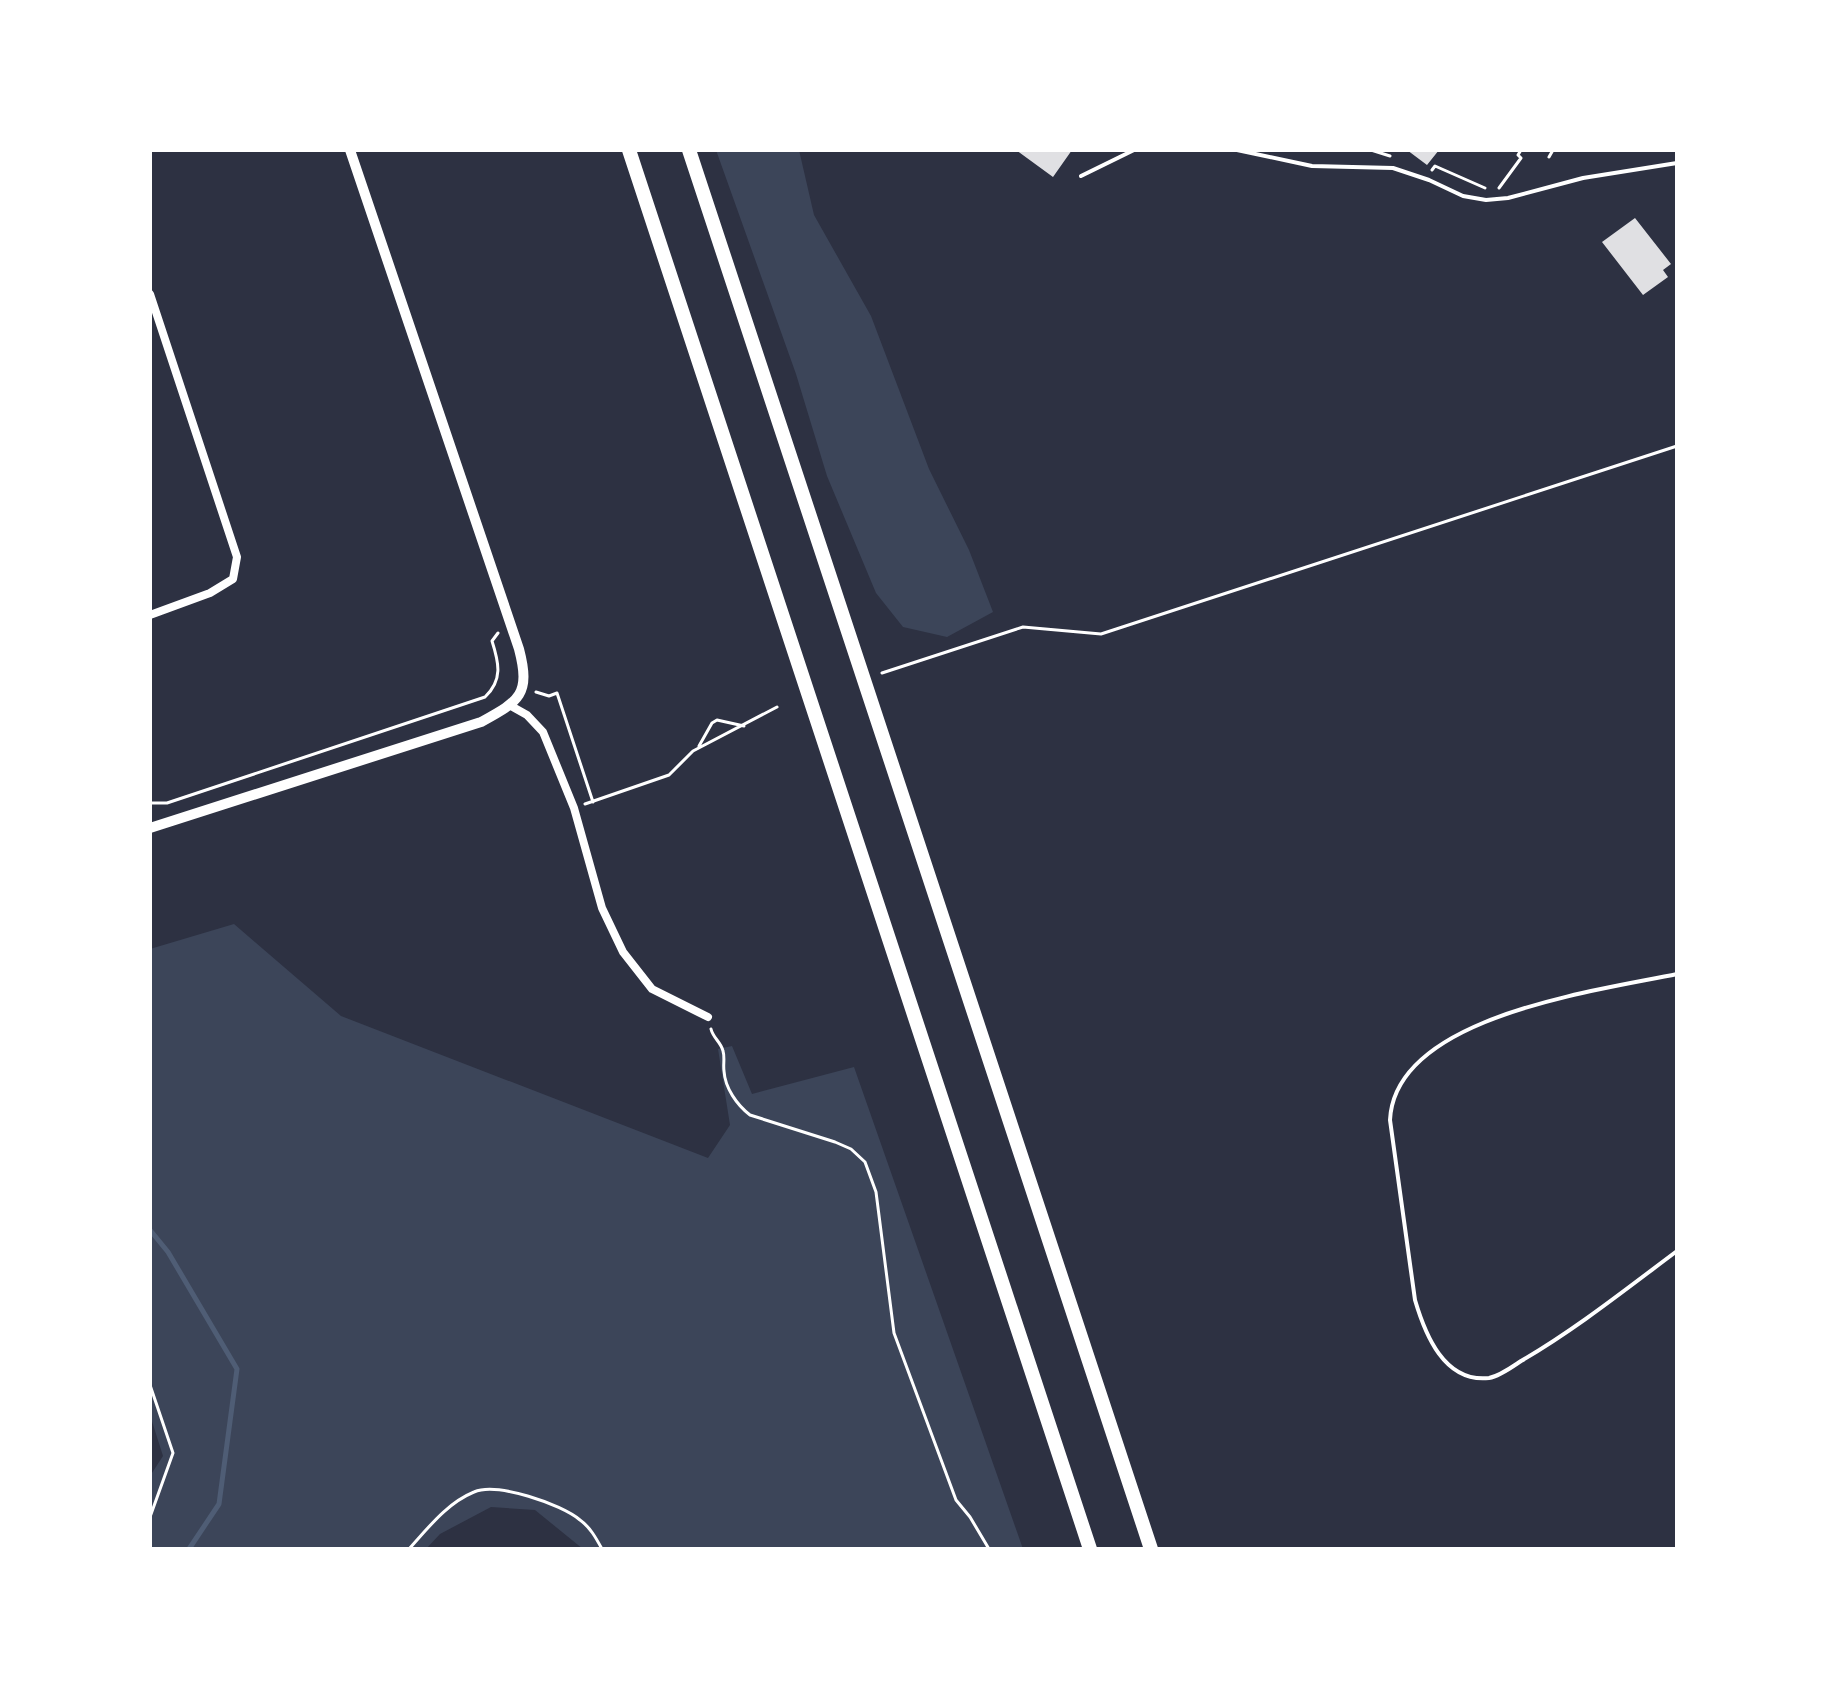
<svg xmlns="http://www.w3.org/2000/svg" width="1827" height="1699" font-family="'Space Grotesk',sans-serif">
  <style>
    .green { fill: #3c4559 }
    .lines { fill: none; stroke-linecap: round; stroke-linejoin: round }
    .stream { stroke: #4f5d75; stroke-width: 5 }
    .building { fill: #e0e0e3 }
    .path { stroke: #fff; stroke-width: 3 }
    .service { stroke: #fff; stroke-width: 4 }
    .minor { stroke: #fff; stroke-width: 8 }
    .tertiary { stroke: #fff; stroke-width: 10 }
    .motorway { stroke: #fff; stroke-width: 14 }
  </style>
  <rect width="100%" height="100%" fill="#2d3142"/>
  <path class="green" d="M 716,150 L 799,150 L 814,215 L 871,316 L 929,469 L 969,550 L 993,612 L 947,637 L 903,627 L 876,593 L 827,476 L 796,374 Z
    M 234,924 L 341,1016 L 708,1158 L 730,1125 L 718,1049 L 732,1046 L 752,1094 L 854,1067 L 1023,1549 L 583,1549 L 535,1510 L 491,1507 L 440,1534 L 426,1549 L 150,1549 L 150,1476 L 163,1456 L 150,1415 L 150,949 Z"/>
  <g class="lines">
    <path class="stream" d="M 150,1230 L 168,1252 L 237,1369 L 219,1504 L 189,1549"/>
  </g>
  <path class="building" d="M 1016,150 L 1072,150 L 1053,177 Z
    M 1407,150 L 1439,150 L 1427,165 Z
    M 1635,218 L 1671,264 L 1663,270 L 1668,277 L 1643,295 L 1602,242 Z"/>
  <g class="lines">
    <path class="path" d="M 1371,150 L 1390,156
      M 1549,157 L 1553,150
      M 1432,170 L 1435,166 L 1485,188
      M 1499,188 L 1521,158 L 1518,155 L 1521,150
      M 882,673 L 1023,627 L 1101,634 L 1677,446
      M 536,692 L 549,696 L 557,693 L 593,802
      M 699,746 L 712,723 L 717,720 L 744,726
      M 150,803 L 167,803 L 485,697 C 503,680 499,663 492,641 L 498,633
      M 585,804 L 669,775 L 693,751 L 777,707
      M 711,1029 C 713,1038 721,1042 723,1051 C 725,1057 723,1065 724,1071 C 725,1088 737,1105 750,1115 L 835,1142 L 851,1149 L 865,1162 L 876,1192 L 894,1333 L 956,1500 L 970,1517 L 989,1549
      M 150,1385 L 173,1453 L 150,1517
      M 409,1549 C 428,1528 447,1503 474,1492 C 497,1482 561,1504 580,1520 C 590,1527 596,1538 602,1549"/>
    <path class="service" d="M 1237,150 L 1312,166 L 1393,168 L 1429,180 L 1463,196 L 1486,200 L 1508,198 L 1583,178 L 1677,163
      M 1081,176 L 1134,150
      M 1677,974 C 1597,991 1395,1016 1390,1120 L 1415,1300 C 1425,1334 1444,1383 1489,1378 C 1500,1376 1512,1367 1521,1361 C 1576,1329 1626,1289 1677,1251"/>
    <path class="minor" d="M 150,294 L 237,557 L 233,579 L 210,593 L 150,615
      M 511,706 L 527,715 L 543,732 L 574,808 L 602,908 L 623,952 L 652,989 L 708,1017"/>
    <path class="tertiary" d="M 150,828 L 481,722 C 519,701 531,695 519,649 L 350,150"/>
    <path class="motorway" d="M 629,150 L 1090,1549
      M 689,150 L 1151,1549"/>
  </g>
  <rect width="1827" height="1699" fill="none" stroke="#ffffff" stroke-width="304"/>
</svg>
